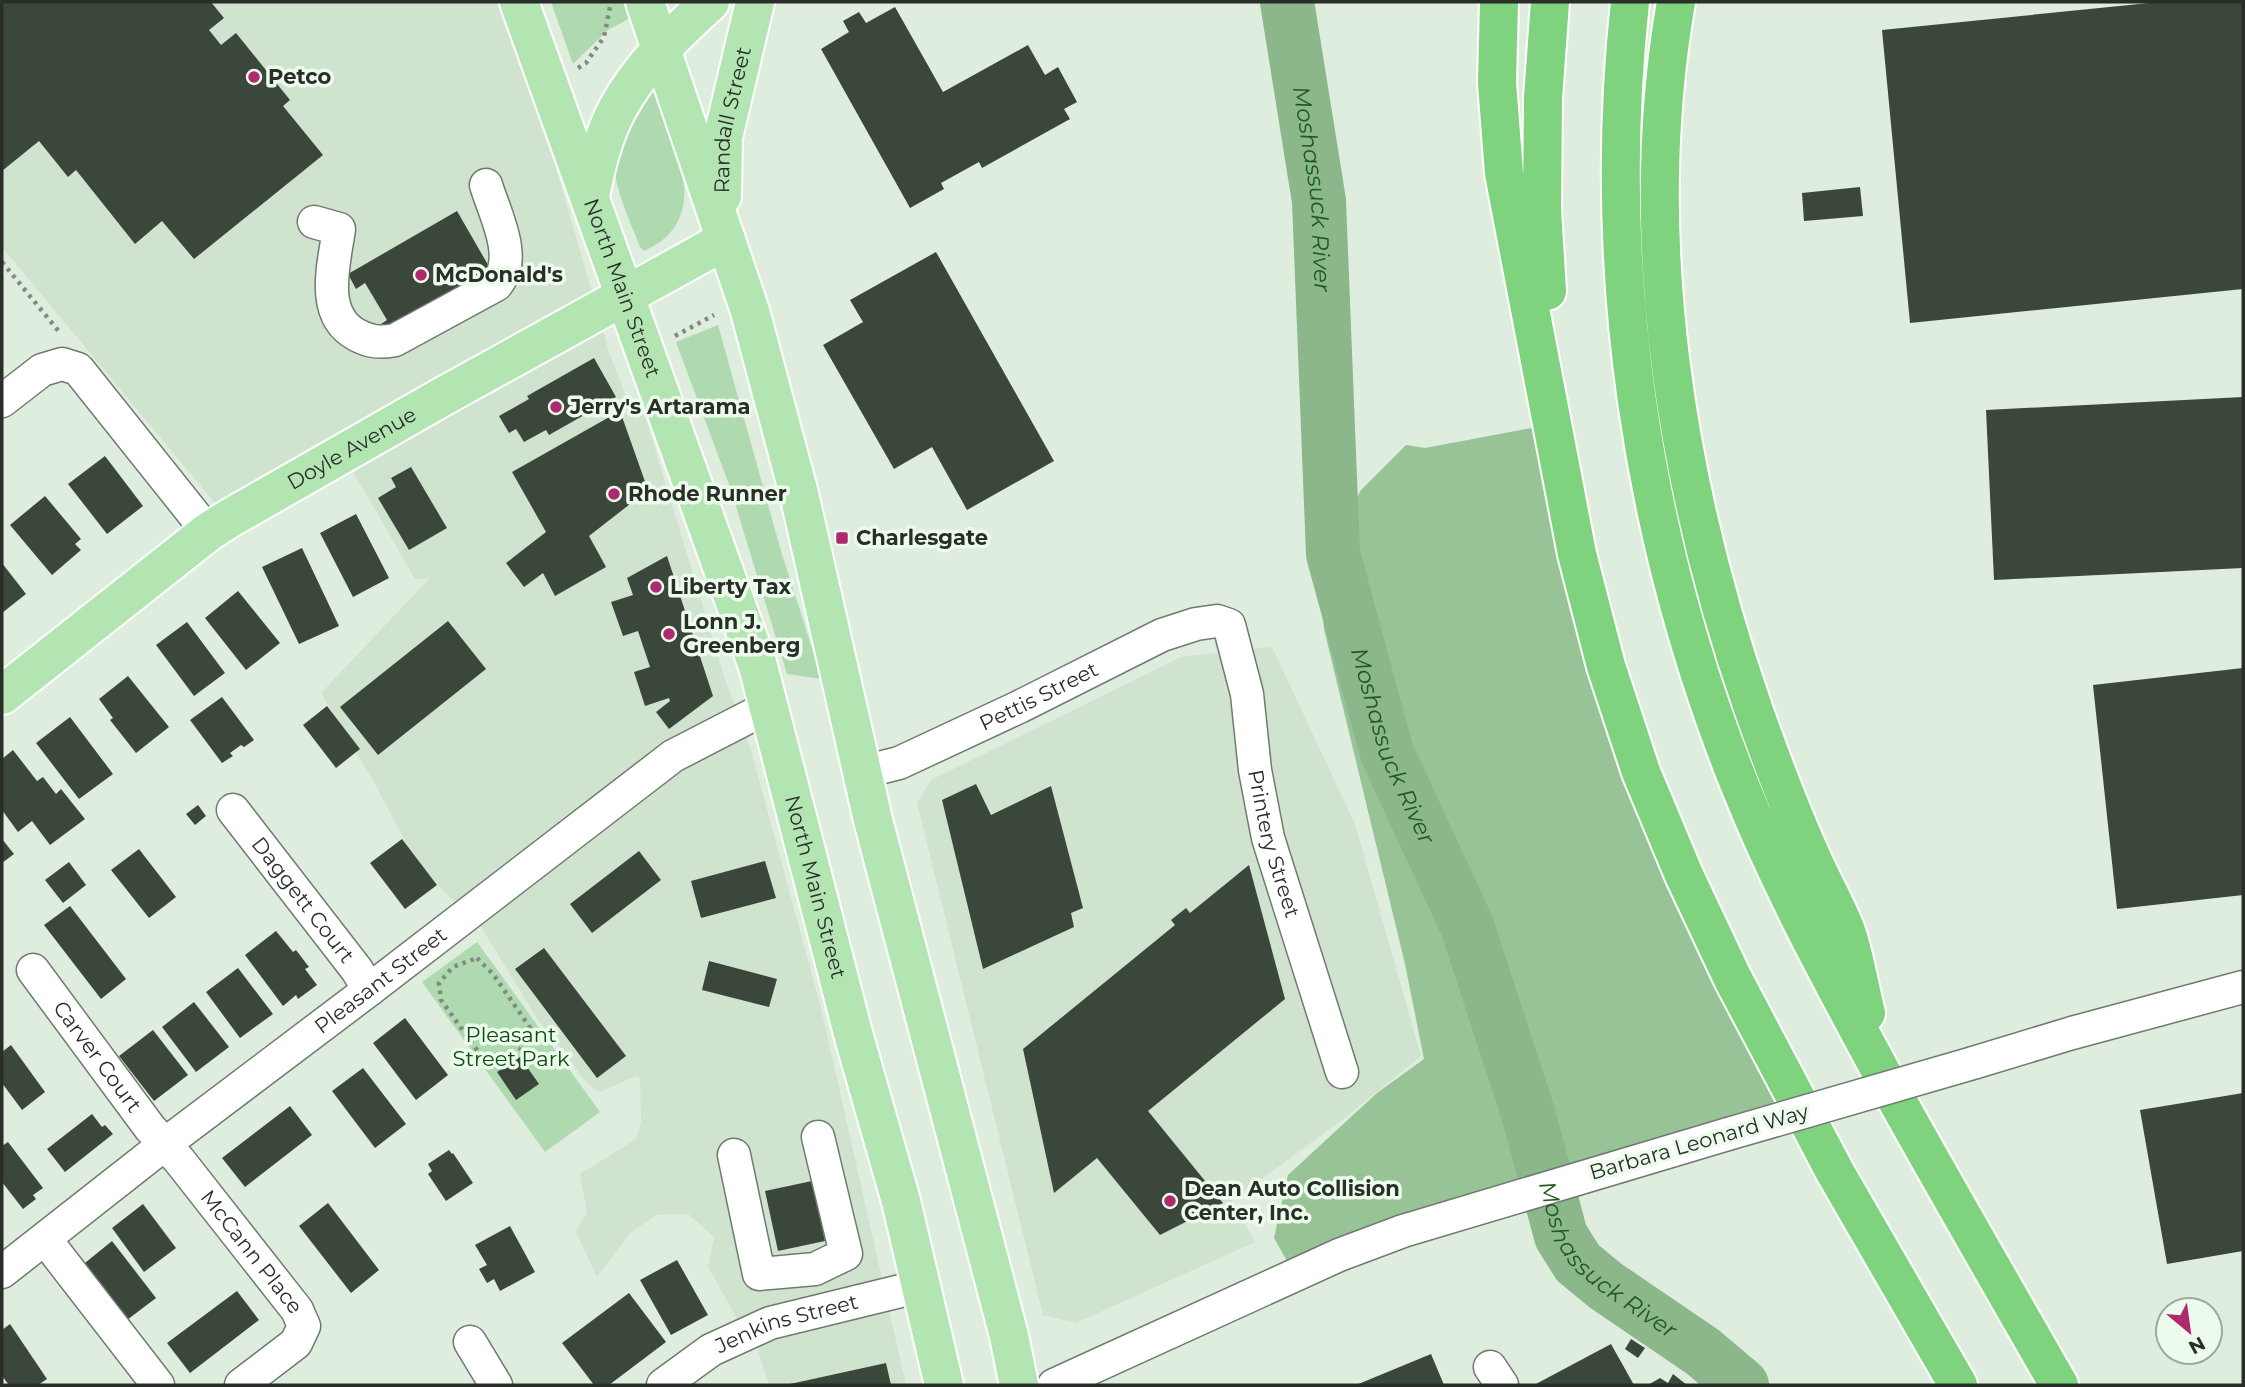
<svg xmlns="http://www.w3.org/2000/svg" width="2245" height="1387" font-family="Montserrat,sans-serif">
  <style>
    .built { fill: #d0e3cf }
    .green { fill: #afd9ae }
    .forest { fill: #97c396 }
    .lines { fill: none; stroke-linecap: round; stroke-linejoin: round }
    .river { stroke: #8bb78a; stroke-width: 54 }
    .building { fill: #3c473b }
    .minor-casing { stroke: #6f7b6e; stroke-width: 35 }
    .major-casing { stroke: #fff; stroke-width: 42 }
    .highway-casing { stroke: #fff; stroke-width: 42 }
    .path { stroke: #828b81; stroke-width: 4.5; stroke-dasharray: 3.5 5; stroke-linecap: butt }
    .minor { stroke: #fff; stroke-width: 32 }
    .major { stroke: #b2e5b2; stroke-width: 38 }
    .highway { stroke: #7fd37f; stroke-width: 38 }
    .minor-bridge-casing { stroke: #6f7b6e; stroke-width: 35; stroke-linecap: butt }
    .minor-bridge { stroke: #fff; stroke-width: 32 }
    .poi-dot { fill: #af296e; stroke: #ecfbec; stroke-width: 2.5 }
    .labels { text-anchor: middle; stroke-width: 7; stroke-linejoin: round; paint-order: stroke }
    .poi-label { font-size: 21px; font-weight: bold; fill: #292e29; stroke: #ecfbec; text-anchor: start }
    .street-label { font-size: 21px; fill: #292e29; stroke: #ecfbec }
    .park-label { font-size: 21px; fill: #094a10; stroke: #ecfbec }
    .water-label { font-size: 23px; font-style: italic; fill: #1d5a20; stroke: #ecfbec }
  </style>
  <rect width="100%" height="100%" fill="#dfedde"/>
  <path class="built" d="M 2,2 L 503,2 L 558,174 L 609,352 L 630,407 L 642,406 L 725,679 L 752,754 L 821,1008 L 906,1385 L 769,1385 L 751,1329 L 742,1327 L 708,1267 L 714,1237 L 688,1214 L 656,1215 L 630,1233 L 597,1277 L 576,1232 L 587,1212 L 580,1174 L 636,1139 L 641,1122 L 640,1078 L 636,1076 L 600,1092 L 587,1083 L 538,1020 L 472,912 L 461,909 L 416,862 L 374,782 L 321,693 L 430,578 L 415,579 L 340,449 L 219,508 L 2,247 Z
    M 1272,647 L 1355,824 L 1421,1056 L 1342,1120 L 1232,1201 L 1255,1242 L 1076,1323 L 1043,1315 L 917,803 L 931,780 L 1181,657 Z"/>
  <path class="green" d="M 551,2 L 625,2 L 630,18 L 608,30 L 573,64 Z
    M 654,87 C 672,140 717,219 644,251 L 640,247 C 632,225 616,193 615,170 C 614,141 638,110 654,87 Z
    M 718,325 L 781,551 L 822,679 L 787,674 L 731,490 L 676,342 Z
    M 477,942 L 600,1112 L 545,1152 L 422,982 Z"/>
  <path class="forest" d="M 1542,426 L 1574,577 L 1794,1102 L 1291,1268 L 1274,1238 L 1288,1175 L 1377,1093 L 1424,1059 L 1405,964 L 1324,629 L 1319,569 L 1361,490 L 1406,445 L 1425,448 Z"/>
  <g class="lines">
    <path class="river" id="s1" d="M 1287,2 L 1319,201 L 1333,554 L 1387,753 L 1467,926 L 1528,1113 L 1561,1236 L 1578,1263 L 1606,1286 L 1703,1352 L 1742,1385"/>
  </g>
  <path class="building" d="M 2,2 L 211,2 L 224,18 L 209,30 L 221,45 L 236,33 L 290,100 L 283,106 L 323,155 L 194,259 L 162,221 L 135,244 L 76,170 L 68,177 L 39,141 L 2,171 Z
    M 2159,2 L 2243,2 L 2243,289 L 1910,323 L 1882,30 Z
    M 895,7 L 943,92 L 1028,45 L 1045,75 L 1058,67 L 1077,102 L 1064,109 L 1070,119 L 982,168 L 979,162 L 941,183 L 944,189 L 910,208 L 821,49 L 849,32 L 843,21 L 859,12 L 866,23 Z
    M 1860,187 L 1863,216 L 1804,221 L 1802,193 Z
    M 457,211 L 495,277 L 386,339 L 378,326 L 387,320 L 365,283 L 356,289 L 348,274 Z
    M 936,252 L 1054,461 L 967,510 L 932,447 L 894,469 L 823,345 L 863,322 L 850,300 Z
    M 594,358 L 616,397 L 549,435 L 546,430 L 524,442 L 516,429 L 509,433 L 499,416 L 529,399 L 527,396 Z
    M 2243,397 L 2243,568 L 1994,580 L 1986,410 Z
    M 620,411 L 648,490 L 589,536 L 606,567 L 555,596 L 543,573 L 524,587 L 506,563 L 546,532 L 512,472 Z
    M 105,456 L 143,506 L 107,534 L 68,484 Z
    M 411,467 L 447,528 L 409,550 L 378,498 L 396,487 L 391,478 Z
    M 45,496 L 81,539 L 75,544 L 81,550 L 52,575 L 10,525 Z
    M 356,514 L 389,578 L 353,597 L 320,533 Z
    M 302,548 L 339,626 L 299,644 L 262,567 Z
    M 667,556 L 713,696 L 669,729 L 656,712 L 670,701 L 669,698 L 645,706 L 634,672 L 650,667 L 638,631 L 623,636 L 611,602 L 633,595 L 627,578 Z
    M 2,563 L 26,594 L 2,613 Z
    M 238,591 L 280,643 L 246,670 L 205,618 Z
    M 448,621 L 486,669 L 378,755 L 340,707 Z
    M 187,622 L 225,673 L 194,696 L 156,645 Z
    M 2243,668 L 2243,895 L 2117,909 L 2093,685 Z
    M 128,676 L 169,727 L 136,753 L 110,720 L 113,718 L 99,699 Z
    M 222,697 L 254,740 L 244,747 L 241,745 L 230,753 L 233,756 L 222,763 L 190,720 Z
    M 327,706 L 360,749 L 336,768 L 303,725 Z
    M 70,717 L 113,774 L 79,799 L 36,743 Z
    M 13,750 L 37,781 L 43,777 L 56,794 L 61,789 L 85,819 L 50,845 L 32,821 L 18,832 L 2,810 L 2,759 Z
    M 976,784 L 991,815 L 1051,786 L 1083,908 L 1071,913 L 1074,927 L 983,969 L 942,800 Z
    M 198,805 L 206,816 L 195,825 L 186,814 Z
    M 2,839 L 14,854 L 2,863 Z
    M 402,839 L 437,885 L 405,909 L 370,863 Z
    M 139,849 L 176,897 L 149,918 L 111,870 Z
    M 639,851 L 661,880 L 592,933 L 570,904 Z
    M 765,861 L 776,898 L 701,918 L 691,881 Z
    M 69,862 L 86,885 L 63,903 L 45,880 Z
    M 1249,865 L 1285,999 L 1148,1111 L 1223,1203 L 1160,1235 L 1097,1158 L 1054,1193 L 1023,1049 L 1175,925 L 1171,920 L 1186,908 L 1190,913 Z
    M 70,906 L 126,979 L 101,999 L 44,925 Z
    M 276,931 L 293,952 L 296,950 L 309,967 L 305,969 L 317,985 L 298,999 L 296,995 L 283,1006 L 245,955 Z
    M 544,948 L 626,1056 L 597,1078 L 515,969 Z
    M 709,961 L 777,979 L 769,1007 L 702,990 Z
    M 238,968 L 273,1014 L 240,1038 L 206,992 Z
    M 194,1002 L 229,1047 L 196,1072 L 162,1027 Z
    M 405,1018 L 448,1075 L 416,1100 L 373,1043 Z
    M 153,1030 L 188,1075 L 154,1101 L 119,1056 Z
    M 11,1045 L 45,1092 L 22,1110 L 2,1083 L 2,1052 Z
    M 520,1057 L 539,1084 L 516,1100 L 497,1072 Z
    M 363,1068 L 406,1124 L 375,1148 L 332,1091 Z
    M 2243,1093 L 2243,1251 L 2167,1264 L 2140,1110 Z
    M 290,1106 L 312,1135 L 245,1187 L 222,1158 Z
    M 92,1114 L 102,1127 L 105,1125 L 113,1134 L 65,1172 L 47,1149 Z
    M 8,1142 L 43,1188 L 33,1195 L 36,1199 L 23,1209 L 2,1182 L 2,1146 Z
    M 449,1150 L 452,1154 L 453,1153 L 473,1183 L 446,1201 L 428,1174 L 432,1171 L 428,1164 Z
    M 812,1181 L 825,1241 L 778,1251 L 765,1191 Z
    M 328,1203 L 379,1270 L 351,1293 L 299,1226 Z
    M 143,1204 L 176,1248 L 144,1272 L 112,1228 Z
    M 510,1226 L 535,1272 L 500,1291 L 494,1279 L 487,1283 L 479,1269 L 487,1265 L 475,1245 Z
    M 112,1241 L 156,1298 L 123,1323 L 80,1267 Z
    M 677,1260 L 708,1315 L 671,1335 L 640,1280 Z
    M 237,1291 L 259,1320 L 190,1373 L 167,1343 Z
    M 629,1293 L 666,1342 L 609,1385 L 594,1385 L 562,1343 Z
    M 10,1324 L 47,1379 L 38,1385 L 9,1385 L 2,1376 L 2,1330 Z
    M 1631,1339 L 1645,1348 L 1638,1358 L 1625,1349 Z
    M 1611,1344 L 1634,1385 L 1534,1385 Z
    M 1431,1354 L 1444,1385 L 1356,1385 Z
    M 886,1363 L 891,1385 L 790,1385 L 790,1384 Z
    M 1673,1374 L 1687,1385 L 1648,1385 L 1660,1378 L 1668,1383 Z"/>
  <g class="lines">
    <g class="minor-casing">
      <g id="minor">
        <path d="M 314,222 L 339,229 C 334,264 319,315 357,335 C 370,342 380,343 395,340 L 496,285 C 519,258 495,215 486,185"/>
        <path d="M 2,401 L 42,370 L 62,364 L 78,369 L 208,532"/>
        <path id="s2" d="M 863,772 L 899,763 L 1019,707 L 1162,635 L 1196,624 L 1217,621 L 1229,625 L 1247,694 L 1255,770 L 1268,838 L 1342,1072"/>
        <path id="s3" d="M 233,810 L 357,970 L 369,990"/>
        <path id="s4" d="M 33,970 L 150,1128 L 179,1160 L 297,1310 L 304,1326 L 296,1343 L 241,1385"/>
        <path d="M 1973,1063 L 2072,1033 L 2243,987"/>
        <path d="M 734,1155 L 759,1274 L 815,1269 L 846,1254 L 818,1137"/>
        <path d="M 45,1239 L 158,1385"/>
        <path id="s5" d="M 2,1272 L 165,1144 L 369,990 L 673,756 L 770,706"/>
        <path d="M 470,1342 L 496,1385"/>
        <path d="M 1490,1367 L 1502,1385"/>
        <path id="s6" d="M 663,1385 L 711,1350 L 770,1323 L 921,1286"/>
        <path d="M 1054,1385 L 1339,1255 L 1403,1231 L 1728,1134"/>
      </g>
    </g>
    <g class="major-casing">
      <g id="major">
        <path id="s7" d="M 519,2 L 758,666 L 854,1037 L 901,1201 L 944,1385"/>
        <path d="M 645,2 L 750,311 L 799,494 L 873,820 L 1009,1336 L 1019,1385"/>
        <path d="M 590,196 C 596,166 603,135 618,108 C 640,67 676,33 710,2"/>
        <path id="s8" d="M 722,196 L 723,137 L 755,2"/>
        <path id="s9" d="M 2,695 L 208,532 L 230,518 L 442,397 L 726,240"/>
      </g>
    </g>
    <g class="highway-casing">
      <path id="highway" d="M 1499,2 L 1497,83 L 1504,173 L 1577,554 L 1606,666 L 1641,772 L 1684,875 L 1733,979 L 1835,1172 L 1958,1385
        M 1630,2 C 1601,268 1641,540 1741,788 C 1780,885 1830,977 1879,1068 C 1938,1175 1999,1280 2059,1385
        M 1676,2 C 1635,237 1676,488 1754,711 C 1771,759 1789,807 1810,854 C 1821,880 1836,905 1846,931 C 1855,957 1859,986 1866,1013
        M 1547,291 L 1542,210 L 1543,98 L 1550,2"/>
    </g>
    <path class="path" d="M 578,68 L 586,63 L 604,37 L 610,7
      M 2,262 L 61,334
      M 675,336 L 714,315
      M 477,958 L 493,974 L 531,1029 L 518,1054 L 500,1067 L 487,1064 L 441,1000 L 439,983 L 453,967 Z"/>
    <use href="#minor" class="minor"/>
    <use href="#major" class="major"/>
    <use href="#highway" class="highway"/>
    <g class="minor-bridge-casing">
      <path id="minor-bridge" d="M 1728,1134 L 1973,1063"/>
    </g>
    <use href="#minor-bridge" class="minor-bridge"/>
  </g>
  <g class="poi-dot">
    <circle cx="254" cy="77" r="7"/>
    <circle cx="421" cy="275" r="7"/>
    <circle cx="556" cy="407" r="7"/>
    <circle cx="614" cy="494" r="7"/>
    <rect x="835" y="531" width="14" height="14" rx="3.5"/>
    <circle cx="656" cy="587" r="7"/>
    <circle cx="669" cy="634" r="7"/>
    <circle cx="1170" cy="1201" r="7"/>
  </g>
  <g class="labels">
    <g class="poi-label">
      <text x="268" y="84">Petco</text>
      <text x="435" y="282">McDonald's</text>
      <text x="570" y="414">Jerry's Artarama</text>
      <text x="628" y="501">Rhode Runner</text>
      <text x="856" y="545">Charlesgate</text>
      <text x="670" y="594">Liberty Tax</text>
      <text x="683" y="629">Lonn J.<tspan x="683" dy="24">Greenberg</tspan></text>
      <text x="1184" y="1196">Dean Auto Collision<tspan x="1184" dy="24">Center, Inc.</tspan></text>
    </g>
    <g class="street-label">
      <text dy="7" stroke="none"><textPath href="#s8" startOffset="77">Randall Street</textPath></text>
      <text dy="7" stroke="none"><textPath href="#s7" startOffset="304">North Main Street</textPath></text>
      <text dy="7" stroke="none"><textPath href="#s9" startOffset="429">Doyle Avenue</textPath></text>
      <text dy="7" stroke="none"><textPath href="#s2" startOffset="192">Pettis Street</textPath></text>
      <text dy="7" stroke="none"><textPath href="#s2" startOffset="623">Printery Street</textPath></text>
      <text dy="7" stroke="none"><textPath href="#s7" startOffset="934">North Main Street</textPath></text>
      <text dy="7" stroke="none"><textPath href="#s3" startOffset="114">Daggett Court</textPath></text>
      <text dy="7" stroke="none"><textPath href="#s5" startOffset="478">Pleasant Street</textPath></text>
      <text dy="7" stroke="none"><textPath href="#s4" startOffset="108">Carver Court</textPath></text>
      <text transform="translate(1699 1142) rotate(-16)" y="7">Barbara Leonard Way</text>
      <text dy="7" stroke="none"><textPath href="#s4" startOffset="357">McCann Place</textPath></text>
      <text dy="7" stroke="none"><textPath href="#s6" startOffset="140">Jenkins Street</textPath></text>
    </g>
    <g class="park-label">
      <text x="511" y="1042">Pleasant<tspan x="511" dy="24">Street Park</tspan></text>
    </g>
    <g class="water-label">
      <text dy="8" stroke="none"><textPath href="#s1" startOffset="189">Moshassuck River</textPath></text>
      <text dy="8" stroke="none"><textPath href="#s1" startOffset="756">Moshassuck River</textPath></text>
      <text dy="8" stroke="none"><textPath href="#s1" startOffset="1323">Moshassuck River</textPath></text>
    </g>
  </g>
  <rect width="2245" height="1387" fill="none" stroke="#292e29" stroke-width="7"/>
  <g transform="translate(2189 1331) rotate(151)"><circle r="33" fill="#ecfbec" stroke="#9ea99e" stroke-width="2"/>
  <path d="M0-5L12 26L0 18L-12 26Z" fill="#af296e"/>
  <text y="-10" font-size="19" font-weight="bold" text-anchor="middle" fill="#292e29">N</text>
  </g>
</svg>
